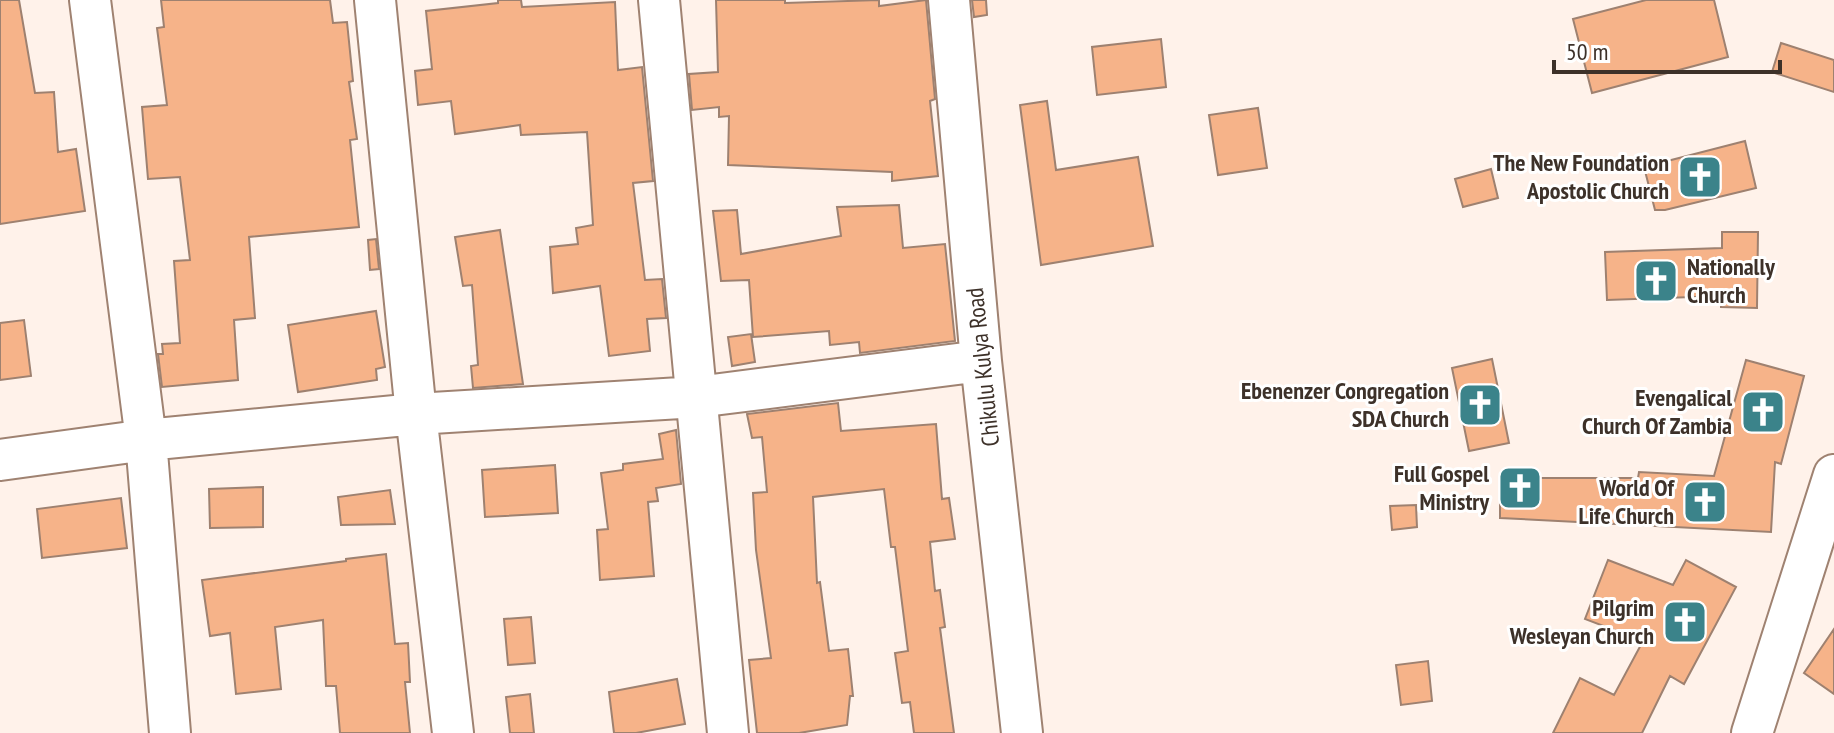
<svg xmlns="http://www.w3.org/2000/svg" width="1834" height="733" font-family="'PT Sans Narrow',sans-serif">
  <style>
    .building { fill: #f6b389; stroke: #9e8170; stroke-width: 2 }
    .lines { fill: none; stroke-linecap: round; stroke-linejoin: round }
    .minor-casing { stroke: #9f8271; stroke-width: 44 }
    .minor { stroke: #fff; stroke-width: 40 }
    .labels { text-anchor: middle; stroke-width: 6; stroke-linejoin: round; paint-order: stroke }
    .poi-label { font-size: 24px; font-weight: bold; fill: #3d3129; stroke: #fff; text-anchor: end }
    .street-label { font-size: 24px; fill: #3d3129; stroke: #fff }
  </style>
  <rect width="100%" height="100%" fill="#fff2ea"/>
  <path class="building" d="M 0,0 L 19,0 L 35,93 L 54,92 L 58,152 L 76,149 L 85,211 L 0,224 Z
    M 161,0 L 330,0 L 333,23 L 347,22 L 353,81 L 349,82 L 357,139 L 350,140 L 359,227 L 249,237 L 255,318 L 234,320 L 238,380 L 162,387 L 158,354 L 163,354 L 162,344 L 180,343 L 174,261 L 190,260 L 180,177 L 148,179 L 142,107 L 167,105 L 157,28 L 164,27 Z
    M 498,0 L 521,0 L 522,7 L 615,2 L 618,70 L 642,67 L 653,181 L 633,183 L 645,280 L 662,279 L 666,318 L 647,319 L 650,351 L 609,356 L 600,286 L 553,293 L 550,247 L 578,244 L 576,228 L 593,225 L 587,132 L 521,135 L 520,125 L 455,134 L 451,101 L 418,105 L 415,71 L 432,69 L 426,11 L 498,3 Z
    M 716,0 L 785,0 L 785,3 L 879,0 L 879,6 L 926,0 L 935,99 L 930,101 L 938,176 L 892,181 L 892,172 L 728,165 L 729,116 L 719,117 L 719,107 L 692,110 L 689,74 L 718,72 Z
    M 972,0 L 986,0 L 987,15 L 974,17 Z
    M 1646,0 L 1714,0 L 1728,57 L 1592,93 L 1573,19 Z
    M 1161,39 L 1166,87 L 1097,95 L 1092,47 Z
    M 1781,43 L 1834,60 L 1834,92 L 1772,72 Z
    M 1047,101 L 1056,170 L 1138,157 L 1153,246 L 1041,265 L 1020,105 Z
    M 1258,108 L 1267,168 L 1218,175 L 1209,115 Z
    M 1745,141 L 1756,188 L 1665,210 L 1655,210 L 1644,167 Z
    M 1491,169 L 1498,198 L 1463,207 L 1455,179 Z
    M 899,205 L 903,248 L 945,244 L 955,341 L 860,353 L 859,342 L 830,345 L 829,331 L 753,337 L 749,280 L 721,281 L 713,211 L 737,210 L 741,254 L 841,236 L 837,207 Z
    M 500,230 L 523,384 L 473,388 L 471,366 L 478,365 L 472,285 L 463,286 L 455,237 Z
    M 1722,232 L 1758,232 L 1757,308 L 1721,307 L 1721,296 L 1607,300 L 1605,252 L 1722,248 Z
    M 376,239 L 379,269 L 370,270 L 368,240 Z
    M 376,311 L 385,367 L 376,369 L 377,380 L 298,392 L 288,325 Z
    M 24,320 L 31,376 L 0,380 L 0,323 Z
    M 751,334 L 755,362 L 732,366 L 728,337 Z
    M 1492,359 L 1509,443 L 1469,451 L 1452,368 Z
    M 1746,360 L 1804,376 L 1781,464 L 1775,462 L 1771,532 L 1500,518 L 1500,478 L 1638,478 L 1639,472 L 1714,476 Z
    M 838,403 L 841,431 L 936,424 L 942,499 L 949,498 L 955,539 L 930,542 L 935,591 L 940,590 L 945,627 L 940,628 L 954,733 L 914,733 L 910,702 L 902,703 L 895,653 L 908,651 L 895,547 L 891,547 L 884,489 L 813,497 L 817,583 L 820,582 L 829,651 L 848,649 L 853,696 L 850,696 L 847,725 L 799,733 L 757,733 L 749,660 L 771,658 L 756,550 L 753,493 L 767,492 L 762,437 L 752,438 L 747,414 Z
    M 676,430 L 681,484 L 656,488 L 658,501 L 648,502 L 654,576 L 600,580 L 597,530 L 608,529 L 601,473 L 623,470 L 623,464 L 663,459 L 659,434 Z
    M 555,465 L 558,513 L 485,517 L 482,470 Z
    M 263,487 L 263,527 L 210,528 L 209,489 Z
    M 390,490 L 395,524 L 341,525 L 338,497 Z
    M 121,498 L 127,548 L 42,558 L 37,509 Z
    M 1416,505 L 1417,527 L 1392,530 L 1390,506 Z
    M 386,554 L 395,644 L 408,643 L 410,682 L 405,682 L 410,733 L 340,733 L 336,686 L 326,686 L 323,620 L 275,627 L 281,689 L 236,694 L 230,633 L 210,636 L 202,580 L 346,561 L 346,559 Z
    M 1608,560 L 1673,585 L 1686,560 L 1736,587 L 1684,684 L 1670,676 L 1642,733 L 1553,733 L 1580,678 L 1614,695 L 1643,641 L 1585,619 Z
    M 531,617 L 535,663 L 508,665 L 504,619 Z
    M 1834,629 L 1834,694 L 1804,673 Z
    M 1428,661 L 1432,701 L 1401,705 L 1396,665 Z
    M 677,679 L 685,724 L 636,733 L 614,733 L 609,692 Z
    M 530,694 L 534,733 L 510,733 L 506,697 Z"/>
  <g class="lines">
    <g class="minor-casing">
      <path id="minor" d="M 90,0 L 146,440 L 170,733
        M 375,0 L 416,414 L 453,733
        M 659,0 L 728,733
        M 949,0 L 981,361 L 1022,733
        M 0,460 L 146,440 L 416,414 L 697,397 L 981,361
        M 1752,733 L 1834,475"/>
    </g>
    <use href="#minor" class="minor"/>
  </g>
  <defs>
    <g id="church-square" transform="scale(2.3)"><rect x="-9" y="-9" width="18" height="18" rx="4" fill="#3b838a" stroke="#fff"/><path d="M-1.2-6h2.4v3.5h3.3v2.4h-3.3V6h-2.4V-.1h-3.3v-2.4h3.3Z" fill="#fff"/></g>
  </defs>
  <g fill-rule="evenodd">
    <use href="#church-square" x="1700" y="177"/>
    <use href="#church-square" x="1656" y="281"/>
    <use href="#church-square" x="1480" y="405"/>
    <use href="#church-square" x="1763" y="412"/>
    <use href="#church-square" x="1520" y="488"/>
    <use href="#church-square" x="1705" y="502"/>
    <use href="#church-square" x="1685" y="622"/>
  </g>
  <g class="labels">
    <g class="poi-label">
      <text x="1669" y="171">The New Foundation<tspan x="1669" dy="28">Apostolic Church</tspan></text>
      <text x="1687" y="275" text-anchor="start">Nationally<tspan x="1687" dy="28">Church</tspan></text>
      <text x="1449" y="399">Ebenenzer Congregation<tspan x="1449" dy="28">SDA Church</tspan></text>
      <text x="1732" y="406">Evengalical<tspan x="1732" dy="28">Church Of Zambia</tspan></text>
      <text x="1489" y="482">Full Gospel<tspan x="1489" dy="28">Ministry</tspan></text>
      <text x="1674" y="496">World Of<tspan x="1674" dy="28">Life Church</tspan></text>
      <text x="1654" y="616">Pilgrim<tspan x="1654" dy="28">Wesleyan Church</tspan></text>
    </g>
    <g class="street-label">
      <text transform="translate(983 367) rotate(-96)" y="8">Chikulu Kulya Road</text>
    </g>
  </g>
  <path d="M1554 60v12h226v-12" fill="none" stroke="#3d3129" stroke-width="4"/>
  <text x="1566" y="60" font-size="24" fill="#3d3129" stroke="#ffffff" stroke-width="6" paint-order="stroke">50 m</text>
</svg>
